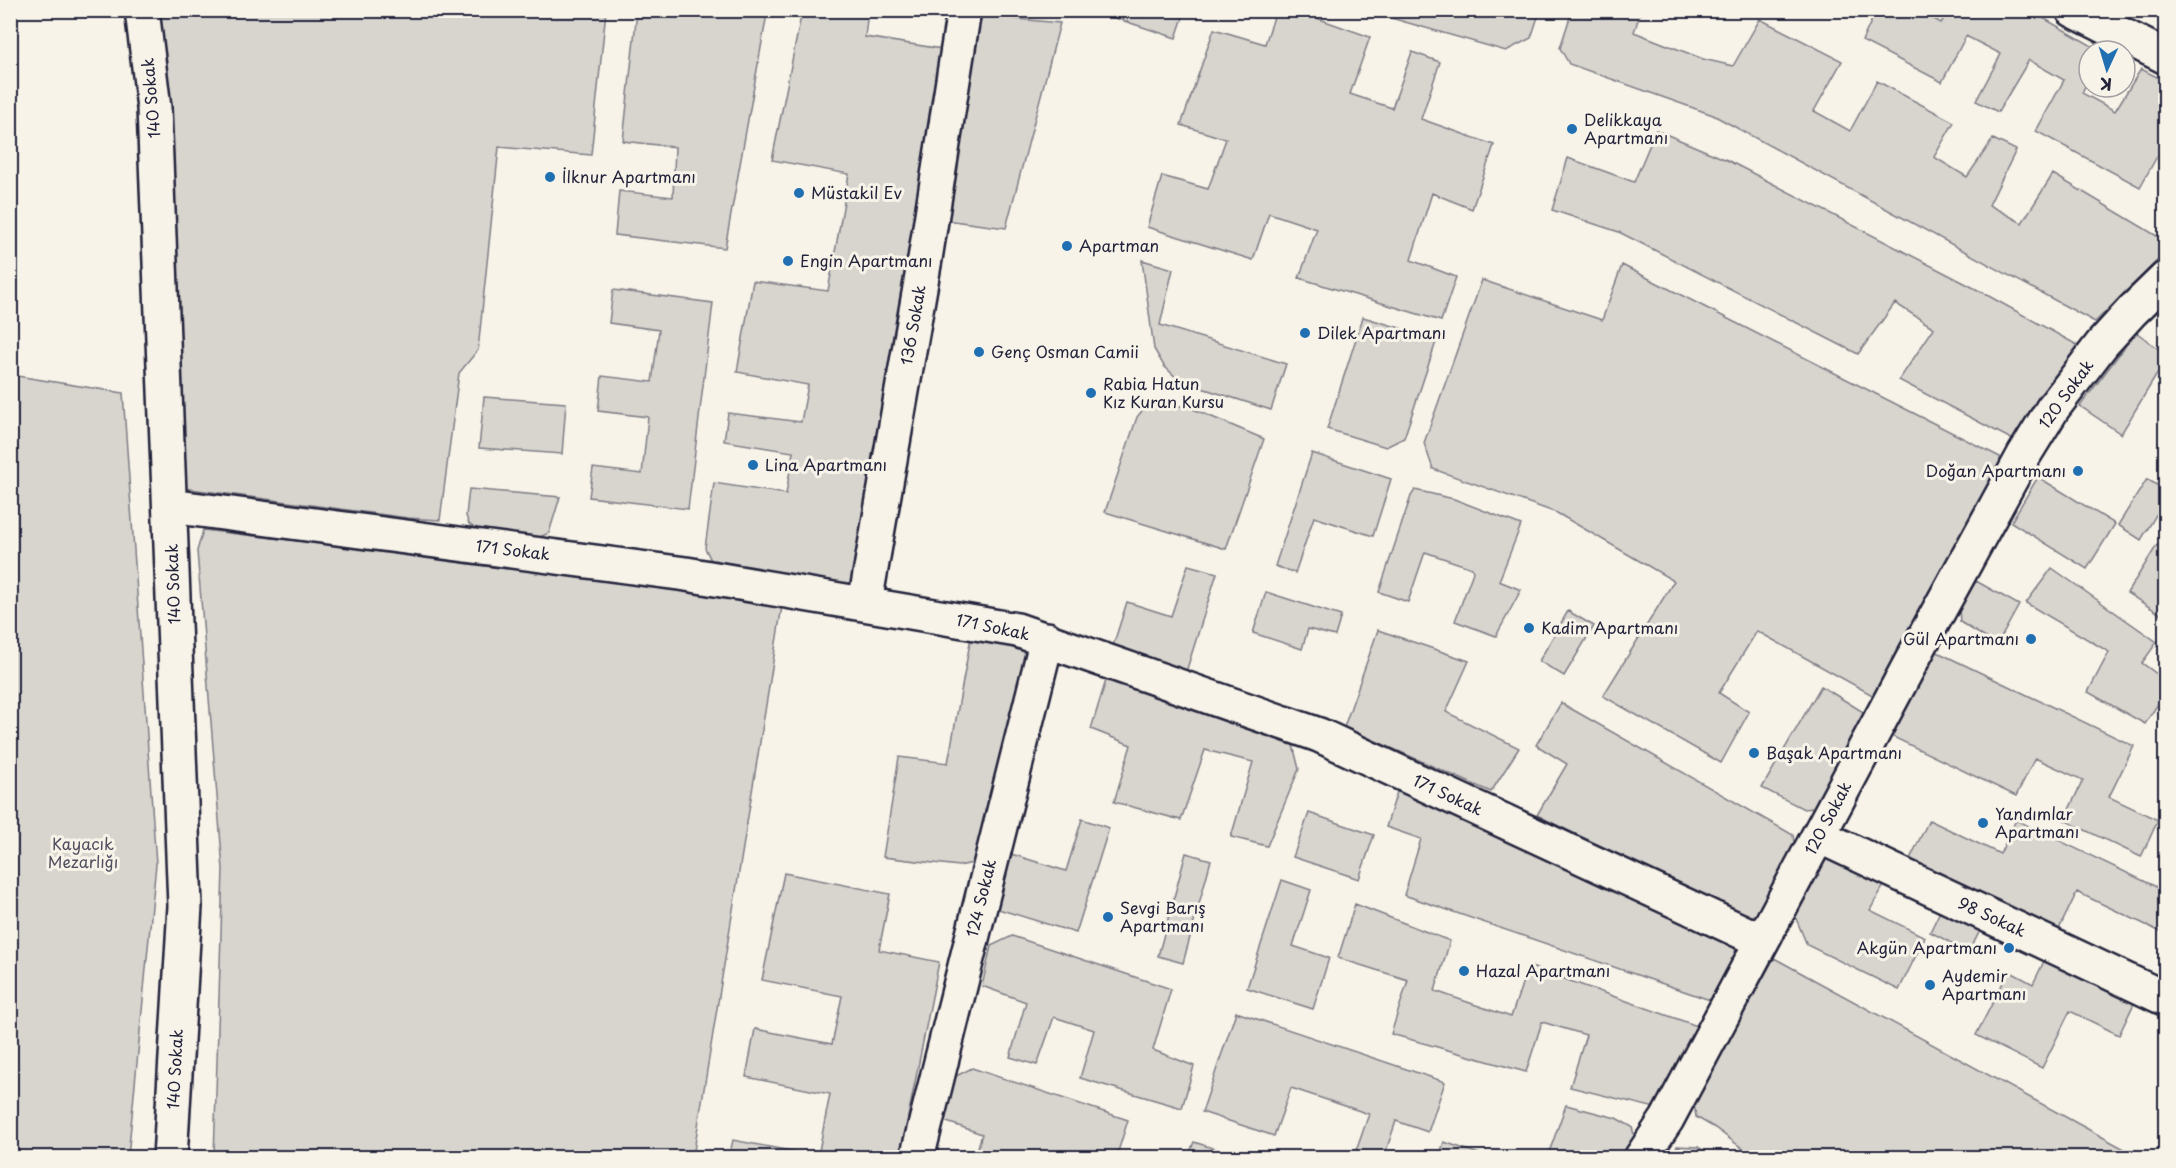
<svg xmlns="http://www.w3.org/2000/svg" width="2176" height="1168" font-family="'Playpen Sans',sans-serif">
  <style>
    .green { fill: #d8d5cf; stroke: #7d7c85; stroke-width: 1.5 }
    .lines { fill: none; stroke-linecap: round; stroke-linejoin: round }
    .minor-casing { stroke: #22223b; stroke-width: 38 }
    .major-casing { stroke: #22223b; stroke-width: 38 }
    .minor { stroke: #f7f3e8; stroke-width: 33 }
    .major { stroke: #f7f3e8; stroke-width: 33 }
    .poi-dot { fill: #1f6fb2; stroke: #f7f3e8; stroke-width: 2 }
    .labels { text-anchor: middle; stroke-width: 6; stroke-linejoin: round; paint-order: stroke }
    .street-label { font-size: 16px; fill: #22223b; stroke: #f7f3e8 }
    .poi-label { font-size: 16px; fill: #22223b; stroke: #f7f3e8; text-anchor: start }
    .park-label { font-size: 16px; fill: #504f60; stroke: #f7f3e8 }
  </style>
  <rect width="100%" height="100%" fill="#f7f3e8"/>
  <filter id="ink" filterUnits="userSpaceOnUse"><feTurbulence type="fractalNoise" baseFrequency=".0167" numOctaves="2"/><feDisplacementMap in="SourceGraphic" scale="12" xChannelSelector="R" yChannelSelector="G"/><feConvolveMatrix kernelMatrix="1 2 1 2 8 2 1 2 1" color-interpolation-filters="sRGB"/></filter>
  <g filter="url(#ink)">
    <path class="green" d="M 746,10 L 767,14 L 725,248 L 615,235 L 619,191 L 673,197 L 675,147 L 623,141 L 637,11 Z
      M 1394,10 L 1540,10 L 1540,11 L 1531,38 L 1506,51 L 1391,18 Z
      M 158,11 L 606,11 L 591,155 L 499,147 L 478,350 L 459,373 L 440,520 L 408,518 L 183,488 Z
      M 802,11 L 868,11 L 865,37 L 942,49 L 914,249 L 852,589 L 723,571 L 712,562 L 705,548 L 714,483 L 786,494 L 793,452 L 724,441 L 728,413 L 801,422 L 808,385 L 737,372 L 753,281 L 828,291 L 849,174 L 772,160 Z
      M 1094,11 L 1171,10 L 1184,14 L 1176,38 Z
      M 1276,11 L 1297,11 L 1370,37 L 1350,94 L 1392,108 L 1412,52 L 1440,62 L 1421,119 L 1494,145 L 1472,209 L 1432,193 L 1411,260 L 1456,277 L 1441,321 L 1299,278 L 1317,229 L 1269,213 L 1253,260 L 1147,227 L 1162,176 L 1208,189 L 1226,139 L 1181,125 L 1214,29 L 1265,44 Z
      M 1572,11 L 1641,11 L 1634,32 L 1703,59 L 1733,66 L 1760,19 L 1842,61 L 1814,111 L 1850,131 L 1877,81 L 1954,122 L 1934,157 L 1967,177 L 1993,139 L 2016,150 L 1989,205 L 2022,223 L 2053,174 L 2162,239 L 2165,253 L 2095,322 L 1713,115 L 1569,64 L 1560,48 Z
      M 1876,11 L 1920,11 L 1941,23 L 1949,11 L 2031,11 L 2101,51 L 2089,51 L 2089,77 L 2082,93 L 2115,111 L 2141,69 L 2165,81 L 2165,142 L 2140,187 L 2036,131 L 2064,80 L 2029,60 L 1998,112 L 1976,101 L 2001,54 L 1966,36 L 1942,82 L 1862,41 Z
      M 975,15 L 1060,23 L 1006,228 L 945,220 Z
      M 1656,130 L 1727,160 L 1976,289 L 2079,346 L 2015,441 L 1899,380 L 1934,328 L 1895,303 L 1858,354 L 1619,232 L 1552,210 L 1568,158 L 1634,182 Z
      M 1142,260 L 1173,269 L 1160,325 L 1286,364 L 1271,410 L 1180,381 L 1164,366 L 1154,349 Z
      M 1622,265 L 2000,457 L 2000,471 L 1874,696 L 1757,631 L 1719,693 L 1749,712 L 1721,763 L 1603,696 L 1674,581 L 1557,513 L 1433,469 L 1424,443 L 1482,280 L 1602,320 Z
      M 613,290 L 713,303 L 688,509 L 589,497 L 593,468 L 642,474 L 648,417 L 598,411 L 602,376 L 652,382 L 659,330 L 609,323 Z
      M 1363,317 L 1437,339 L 1404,438 L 1386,447 L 1327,429 Z
      M 2136,332 L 2165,354 L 2165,361 L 2121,434 L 2080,406 Z
      M 11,375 L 123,393 L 156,864 L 128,1157 L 11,1157 Z
      M 484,397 L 566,403 L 562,454 L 479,448 Z
      M 1186,406 L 1264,439 L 1226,549 L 1105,512 L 1137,417 L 1145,407 Z
      M 1312,453 L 1391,479 L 1373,536 L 1314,517 L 1295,573 L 1275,566 Z
      M 2038,477 L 2115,524 L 2087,569 L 2011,522 Z
      M 2147,479 L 2165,490 L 2165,500 L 2141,540 L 2118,525 Z
      M 469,489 L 560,497 L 549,533 L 535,539 L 479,532 L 469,524 L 466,516 Z
      M 1415,490 L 1454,499 L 1521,525 L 1499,581 L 1521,590 L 1496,636 L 1455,621 L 1473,572 L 1472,568 L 1425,552 L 1408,602 L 1379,592 L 1411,496 Z
      M 203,530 L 668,584 L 782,606 L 693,1157 L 214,1157 L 223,869 L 197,551 Z
      M 2157,545 L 2165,551 L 2165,617 L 2127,593 Z
      M 1188,565 L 1217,573 L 1186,672 L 1112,649 L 1127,602 L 1171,616 Z
      M 2052,568 L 2157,642 L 2142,663 L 2165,680 L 2165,693 L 2145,724 L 2088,692 L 2109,652 L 2026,603 Z
      M 1976,581 L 2019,605 L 1997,645 L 1960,622 L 1959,609 Z
      M 1266,592 L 1341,616 L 1335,636 L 1308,629 L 1302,649 L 1253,633 Z
      M 1568,611 L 1594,626 L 1564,676 L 1539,661 Z
      M 1378,630 L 1469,661 L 1446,712 L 1519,748 L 1491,792 L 1344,727 Z
      M 971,637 L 1014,639 L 1032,653 L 977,862 L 959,866 L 883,857 L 899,757 L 948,763 Z
      M 1931,649 L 2134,746 L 2109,797 L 2158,820 L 2141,857 L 2064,820 L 2083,780 L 2035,758 L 2016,796 L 1889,735 Z
      M 1107,677 L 1291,737 L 1299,769 L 1267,846 L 1231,837 L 1253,762 L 1205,750 L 1181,820 L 1114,802 L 1131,745 L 1091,729 Z
      M 1821,686 L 1868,715 L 1813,808 L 1804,809 L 1762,788 Z
      M 1561,703 L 1793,835 L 1796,856 L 1763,913 L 1741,919 L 1537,815 L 1567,764 L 1536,745 Z
      M 1400,782 L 1732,941 L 1739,961 L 1713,1001 L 1404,895 L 1421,839 L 1386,827 Z
      M 1309,813 L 1374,835 L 1359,879 L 1293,857 Z
      M 1082,819 L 1109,828 L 1076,933 L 995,908 L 1011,854 L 1066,871 Z
      M 1929,820 L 2000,854 L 2016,820 L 2165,891 L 2165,934 L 2077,892 L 2059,929 L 1910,859 Z
      M 1186,853 L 1211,860 L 1183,963 L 1158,956 Z
      M 1828,854 L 1887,880 L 1870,910 L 1925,937 L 1899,990 L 1807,945 L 1795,916 Z
      M 784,873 L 890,894 L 879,950 L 939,962 L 900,1157 L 729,1157 L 733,1140 L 818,1156 L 830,1094 L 746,1077 L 755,1029 L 832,1044 L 842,996 L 762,980 Z
      M 1282,880 L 1311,890 L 1293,946 L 1329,958 L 1313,1009 L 1247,988 Z
      M 1945,901 L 1985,921 L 1969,952 L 1930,932 Z
      M 1355,904 L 1450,941 L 1435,991 L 1511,1017 L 1528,966 L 1700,1027 L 1659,1109 L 1570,1087 L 1586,1035 L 1542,1022 L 1526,1072 L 1391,1034 L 1408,980 L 1338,958 Z
      M 1012,936 L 1171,989 L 1153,1050 L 1194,1066 L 1182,1108 L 1080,1078 L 1094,1030 L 1054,1017 L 1037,1065 L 1010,1057 L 1026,1002 L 982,986 L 991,946 Z
      M 2048,953 L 2137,997 L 2119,1035 L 2070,1011 L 2042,1068 L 1976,1035 L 2009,971 L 2033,984 Z
      M 1774,958 L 2139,1157 L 1754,1157 L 1715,1128 L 1696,1117 L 1694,1103 Z
      M 1236,1012 L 1445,1082 L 1428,1132 L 1396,1121 L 1384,1157 L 1354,1157 L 1369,1114 L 1291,1088 L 1274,1136 L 1202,1112 Z
      M 972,1068 L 1128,1120 L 1116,1158 L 1054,1157 L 1039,1153 L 1038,1157 L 975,1157 L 982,1134 L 941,1120 L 952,1078 Z
      M 1566,1105 L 1616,1118 L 1632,1127 L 1636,1142 L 1626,1157 L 1547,1158 Z
      M 1194,1142 L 1240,1157 L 1188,1157 Z
      M 1444,1142 L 1488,1157 L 1439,1157 Z
      M 1677,1146 L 1698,1147 L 1715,1157 L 1671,1157 Z"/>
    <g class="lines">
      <g class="minor-casing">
        <path id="minor" d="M 2073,10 L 2166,57
          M 170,506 L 686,574 L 1017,630 L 1319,735 L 1762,941
          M 865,603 L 925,259 L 964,10
          M 1819,836 L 2166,999
          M 917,1158 L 1047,639
          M 1641,1158 L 1667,1119 L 1925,636 L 2024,455 L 2053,408 L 2102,344 L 2132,311 L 2166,278"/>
      </g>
      <g class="major-casing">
        <path id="major" d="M 142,10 L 154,108 L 185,906 L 170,1158"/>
      </g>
      <use href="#minor" class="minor"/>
      <use href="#major" class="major"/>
    </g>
  </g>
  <g class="poi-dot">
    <circle cx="1572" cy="129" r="6"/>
    <circle cx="550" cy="177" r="6"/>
    <circle cx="799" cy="193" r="6"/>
    <circle cx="1067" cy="246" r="6"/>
    <circle cx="788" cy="261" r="6"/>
    <circle cx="1305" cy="333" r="6"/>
    <circle cx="979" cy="352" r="6"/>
    <circle cx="1091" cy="393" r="6"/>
    <circle cx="753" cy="465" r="6"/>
    <circle cx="2078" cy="471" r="6"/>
    <circle cx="1529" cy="628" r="6"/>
    <circle cx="2031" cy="639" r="6"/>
    <circle cx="1754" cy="753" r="6"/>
    <circle cx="1983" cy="823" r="6"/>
    <circle cx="1108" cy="917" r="6"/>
    <circle cx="2009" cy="948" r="6"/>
    <circle cx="1464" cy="971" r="6"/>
    <circle cx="1930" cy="985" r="6"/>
  </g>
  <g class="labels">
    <g class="street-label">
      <text transform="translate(151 98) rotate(-95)" y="6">140 Sokak</text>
      <text transform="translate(913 325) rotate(-80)" y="6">136 Sokak</text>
      <text transform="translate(2066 394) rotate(-54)" y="6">120 Sokak</text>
      <text transform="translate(513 550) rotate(7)" y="6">171 Sokak</text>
      <text transform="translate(173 584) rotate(-92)" y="6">140 Sokak</text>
      <text transform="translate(993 627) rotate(12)" y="6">171 Sokak</text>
      <text transform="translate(1448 795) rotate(25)" y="6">171 Sokak</text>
      <text transform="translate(1828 818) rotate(-62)" y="6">120 Sokak</text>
      <text transform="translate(981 898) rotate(-76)" y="6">124 Sokak</text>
      <text transform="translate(1992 917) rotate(25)" y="6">98 Sokak</text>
      <text transform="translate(175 1069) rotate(-87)" y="6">140 Sokak</text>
    </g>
    <g class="poi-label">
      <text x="1584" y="126">Delikkaya<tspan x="1584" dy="18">Apartmanı</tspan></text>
      <text x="562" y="183">İlknur Apartmanı</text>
      <text x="811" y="199">Müstakil Ev</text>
      <text x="1079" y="252">Apartman</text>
      <text x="800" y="267">Engin Apartmanı</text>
      <text x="1317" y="339">Dilek Apartmanı</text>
      <text x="991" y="358">Genç Osman Camii</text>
      <text x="1103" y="390">Rabia Hatun<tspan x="1103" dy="18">Kız Kuran Kursu</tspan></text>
      <text x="765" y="471">Lina Apartmanı</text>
      <text x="2066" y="477" text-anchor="end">Doğan Apartmanı</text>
      <text x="1541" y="634">Kadim Apartmanı</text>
      <text x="2019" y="645" text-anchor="end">Gül Apartmanı</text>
      <text x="1766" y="759">Başak Apartmanı</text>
      <text x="1995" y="820">Yandımlar<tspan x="1995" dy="18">Apartmanı</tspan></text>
      <text x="1120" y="914">Sevgi Barış<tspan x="1120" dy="18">Apartmanı</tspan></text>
      <text x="1997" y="954" text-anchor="end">Akgün Apartmanı</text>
      <text x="1476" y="977">Hazal Apartmanı</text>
      <text x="1942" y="982">Aydemir<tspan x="1942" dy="18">Apartmanı</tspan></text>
    </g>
    <g class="park-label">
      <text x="83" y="850">Kayacık<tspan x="83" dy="18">Mezarlığı</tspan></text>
    </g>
  </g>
  <rect width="2176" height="1168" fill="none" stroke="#f7f3e8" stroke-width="36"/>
  <rect x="18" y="18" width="2140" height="1132" fill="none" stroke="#22223b" stroke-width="2" filter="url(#ink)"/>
  <g transform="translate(2107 69) rotate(184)"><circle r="28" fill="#f7f3e8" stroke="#a29fa3" stroke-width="1.5"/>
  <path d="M0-4.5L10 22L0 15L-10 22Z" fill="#1f6fb2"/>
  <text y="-9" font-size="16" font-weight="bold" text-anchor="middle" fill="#22223b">K</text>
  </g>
</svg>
